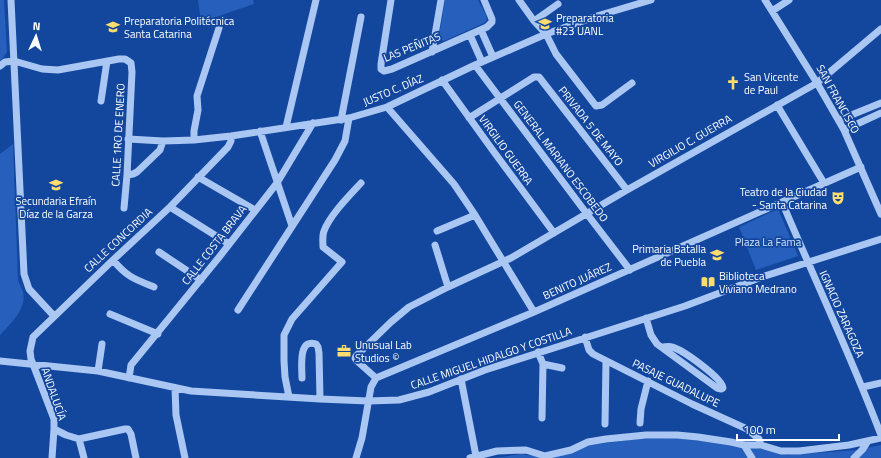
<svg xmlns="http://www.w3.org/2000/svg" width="881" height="458" font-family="'Titillium Web',sans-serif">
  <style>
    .green { fill: #2660bc }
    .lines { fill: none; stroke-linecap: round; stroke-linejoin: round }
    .minor { stroke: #aac7f4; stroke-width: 7 }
    .labels { text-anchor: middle; stroke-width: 3.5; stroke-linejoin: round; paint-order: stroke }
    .poi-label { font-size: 11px; fill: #fff; stroke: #13479e; text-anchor: start }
    .street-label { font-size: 11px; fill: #fff; stroke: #13479e }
    .park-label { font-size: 11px; fill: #d2e3fd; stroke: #13479e }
  </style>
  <rect width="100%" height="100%" fill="#13479e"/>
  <path class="green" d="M 0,0 L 4,0 L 7,52 L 0,62 Z
    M 198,0 L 253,0 L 254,4 L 201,22 Z
    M 445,0 L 478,0 L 486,15 L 487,20 L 484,23 L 444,41 L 439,40 L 439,36 Z
    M 13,144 L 18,280 C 19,284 22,288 23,292 C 27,309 10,324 0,335 L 0,154 Z
    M 778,209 L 798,256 L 756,270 L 739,227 Z
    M 675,438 L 749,446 L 787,455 L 858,450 L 881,445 L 881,458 L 495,458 L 521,454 L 548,458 L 567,454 L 591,445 L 637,439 Z"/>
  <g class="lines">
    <path class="minor" d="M 11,0 L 24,274 L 29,289 L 54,316
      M 391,0 L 381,64 L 381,69 L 384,71 L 392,69 L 487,27 L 492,22 L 492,19 L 484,0
      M 519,0 L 534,21 L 546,34 L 556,54 L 596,106 L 602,105 L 632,83
      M 765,0 L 817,83 L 844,130 L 881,214
      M 772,11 L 789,0
      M 534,21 L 558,4
      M 481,30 L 493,57
      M 470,35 L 482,62
      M 432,52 L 441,0
      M 475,65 L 587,214 L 630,270
      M 0,66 L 5,62 L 14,61 L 42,69 L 58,70 L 119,59 L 125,59 L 131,63 L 132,72 L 127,175 L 124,208
      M 442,80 L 494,152 L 554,233
      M 101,101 L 107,61
      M 777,105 L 824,183
      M 387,107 L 454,184 L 475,215 L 534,312
      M 469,118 L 534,77 L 539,77 L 627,190
      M 341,120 L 361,17
      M 839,120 L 881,103
      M 286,127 L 316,0
      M 844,130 L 881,113
      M 260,131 L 292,226
      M 128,139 L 163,141 L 194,140 L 231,136 L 349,118 L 387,107 L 475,65 L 546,34 L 597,16 L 651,0
      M 194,140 L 194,131 L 198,110 L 197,96 L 219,28
      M 127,175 L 133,174 L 137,172 L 160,150 L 163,141
      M 198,177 L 255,210
      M 782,202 C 815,280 851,356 881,435
      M 170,207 L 229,244
      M 437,231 L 475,215
      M 435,245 L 448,287
      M 159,252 L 201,280
      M 113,260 C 127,277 134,279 154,287
      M 238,310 L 335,160 L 345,141 L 349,118
      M 110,314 L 158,334
      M 646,318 L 651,335 L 657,344 L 717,388 L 721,389 L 723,388 C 722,378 683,350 672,347 C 669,346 665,347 662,347
      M 585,337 L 589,350 L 593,354 L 692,404 L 747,429 L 759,439 L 761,445
      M 538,352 L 543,364 L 542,418
      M 0,361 L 98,371 L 191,391 L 320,399 L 368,401 L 399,400 L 429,392 L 485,370 L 685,306 L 762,277 L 881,239
      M 543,364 L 562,368
      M 98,371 L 102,344
      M 129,378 L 131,365 L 220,256 L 277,183 L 313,123
      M 302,378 C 302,367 298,338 316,344 L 318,347 L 319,353 L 320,399
      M 376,378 L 357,361 L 355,358 L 356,356 L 391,322 L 409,307 L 448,287 L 511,258 L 627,190 L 817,83 L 881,29
      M 461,379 L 476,456
      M 863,387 L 881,383
      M 175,388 L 176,415 L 185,458
      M 289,397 L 285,377 L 284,361 L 284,335 L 292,319 L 342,262 L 323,247 C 323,242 322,236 324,231 C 330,215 349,196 361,183
      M 640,423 L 641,409 L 648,381
      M 605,424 L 606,361
      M 79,439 L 84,458
      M 744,445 L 752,458
      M 52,458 L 54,429
      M 136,458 L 131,434 L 128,429 L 125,429 L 79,439 L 66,435 L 54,429 L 54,419 L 31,359 L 30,351 L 33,337 L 113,260 L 170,207 L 228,147 L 231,141 L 231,136
      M 356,458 L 362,438 L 371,387 L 376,378 L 534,312 L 861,167
      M 470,458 L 497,451 L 526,450 L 545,456 L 571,450 L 588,442 L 606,439 L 646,435 L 677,435 L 698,437 L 731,442 L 744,445 L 761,445 L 781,451 L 799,451 L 849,445 L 881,438
      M 854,458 L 863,449 L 868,441"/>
  </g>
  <defs>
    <g id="school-bare" transform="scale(1.08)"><path d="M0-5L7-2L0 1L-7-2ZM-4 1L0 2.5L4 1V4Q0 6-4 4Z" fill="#ffdd6d" stroke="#13479e" stroke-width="2.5" paint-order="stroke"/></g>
    <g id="university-bare" transform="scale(1.08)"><path d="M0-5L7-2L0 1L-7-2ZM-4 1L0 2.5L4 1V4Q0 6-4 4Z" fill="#ffdd6d" stroke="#13479e" stroke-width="2.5" paint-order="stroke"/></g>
    <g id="church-bare" transform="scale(1.08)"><path d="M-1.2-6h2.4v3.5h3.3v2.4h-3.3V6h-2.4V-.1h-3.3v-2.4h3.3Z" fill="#ffdd6d" stroke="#13479e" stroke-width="2.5" paint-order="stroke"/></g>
    <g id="theatre-bare" transform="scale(1.08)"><path d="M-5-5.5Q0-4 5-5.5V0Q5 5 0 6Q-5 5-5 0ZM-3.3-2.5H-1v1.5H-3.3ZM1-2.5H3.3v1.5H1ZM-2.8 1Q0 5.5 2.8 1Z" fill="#ffdd6d" stroke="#13479e" stroke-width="2.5" paint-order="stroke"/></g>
    <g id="library-bare" transform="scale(1.08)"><path d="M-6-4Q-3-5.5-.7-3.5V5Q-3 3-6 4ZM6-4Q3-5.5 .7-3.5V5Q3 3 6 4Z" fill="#ffdd6d" stroke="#13479e" stroke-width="2.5" paint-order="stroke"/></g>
    <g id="office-bare" transform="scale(1.08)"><path d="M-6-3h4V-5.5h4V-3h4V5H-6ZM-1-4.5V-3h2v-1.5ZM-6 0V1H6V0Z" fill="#ffdd6d" stroke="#13479e" stroke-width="2.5" paint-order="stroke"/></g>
  </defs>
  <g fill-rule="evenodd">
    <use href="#school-bare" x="545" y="24"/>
    <use href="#university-bare" x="113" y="27"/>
    <use href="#church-bare" x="733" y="83"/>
    <use href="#school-bare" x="56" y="185"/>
    <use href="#theatre-bare" x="838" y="198"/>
    <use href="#school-bare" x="717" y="255"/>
    <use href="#library-bare" x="708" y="282"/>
    <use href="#office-bare" x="344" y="351"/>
  </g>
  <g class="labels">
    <g class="poi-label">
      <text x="556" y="22">Preparatoria<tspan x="556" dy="13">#23 UANL</tspan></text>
      <text x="124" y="25">Preparatoria Politécnica<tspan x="124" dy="13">Santa Catarina</tspan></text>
      <text x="744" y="81">San Vicente<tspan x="744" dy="13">de Paul</tspan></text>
      <text x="827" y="196" text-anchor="end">Teatro de la Ciudad<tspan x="827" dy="13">- Santa Catarina</tspan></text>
      <text x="56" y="205" text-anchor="middle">Secundaria Efraín<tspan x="56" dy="13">Díaz de la Garza</tspan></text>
      <text x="706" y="253" text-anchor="end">Primaria Batalla<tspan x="706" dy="13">de Puebla</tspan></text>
      <text x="719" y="280">Biblioteca<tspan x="719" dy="13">Viviano Medrano</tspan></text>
      <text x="355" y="349">Unusual Lab<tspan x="355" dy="13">Studios ©</tspan></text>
    </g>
    <g class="street-label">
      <text transform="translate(412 47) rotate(-22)" y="4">LAS PEÑITAS</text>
      <text transform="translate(393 90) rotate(-23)" y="4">JUSTO C. DÍAZ</text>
      <text transform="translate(838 99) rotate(61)" y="4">SAN FRANCISCO</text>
      <text transform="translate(591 126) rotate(52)" y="4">PRIVADA 5 DE MAYO</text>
      <text transform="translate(118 135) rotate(-87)" y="4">CALLE 1RO DE ENERO</text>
      <text transform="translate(690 141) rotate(-30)" y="4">VIRGILIO C. GUERRA</text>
      <text transform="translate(506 150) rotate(54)" y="4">VIRGILIO GUERRA</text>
      <text transform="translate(561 161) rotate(53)" y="4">GENERAL MARIANO ESCOBEDO</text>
      <text transform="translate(118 240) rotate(-43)" y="4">CALLE CONCORDIA</text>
      <text transform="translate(214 245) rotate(-52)" y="4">CALLE COSTA BRAVA</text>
      <text transform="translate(577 281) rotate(-24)" y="4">BENITO JUÁREZ</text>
      <text transform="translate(842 314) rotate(66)" y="4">IGNACIO ZARAGOZA</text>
      <text transform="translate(491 358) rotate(-19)" y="4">CALLE MIGUEL HIDALGO Y COSTILLA</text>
      <text transform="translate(676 383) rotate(26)" y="4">PASAJE GUADALUPE</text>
      <text transform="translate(54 394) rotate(71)" y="4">ANDALUCÍA</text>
    </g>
    <g class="park-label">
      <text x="768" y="246">Plaza La Fama</text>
    </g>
  </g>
  <g transform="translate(36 36) rotate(4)" stroke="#13479e" stroke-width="3" paint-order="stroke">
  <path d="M0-3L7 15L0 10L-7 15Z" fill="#ffffff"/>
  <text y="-6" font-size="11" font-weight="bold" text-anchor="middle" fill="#ffffff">N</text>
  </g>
  <path d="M737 434v6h102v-6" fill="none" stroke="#ffffff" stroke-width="2"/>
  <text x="743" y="434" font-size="12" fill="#ffffff" stroke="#13479e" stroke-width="3" paint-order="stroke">100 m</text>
</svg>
